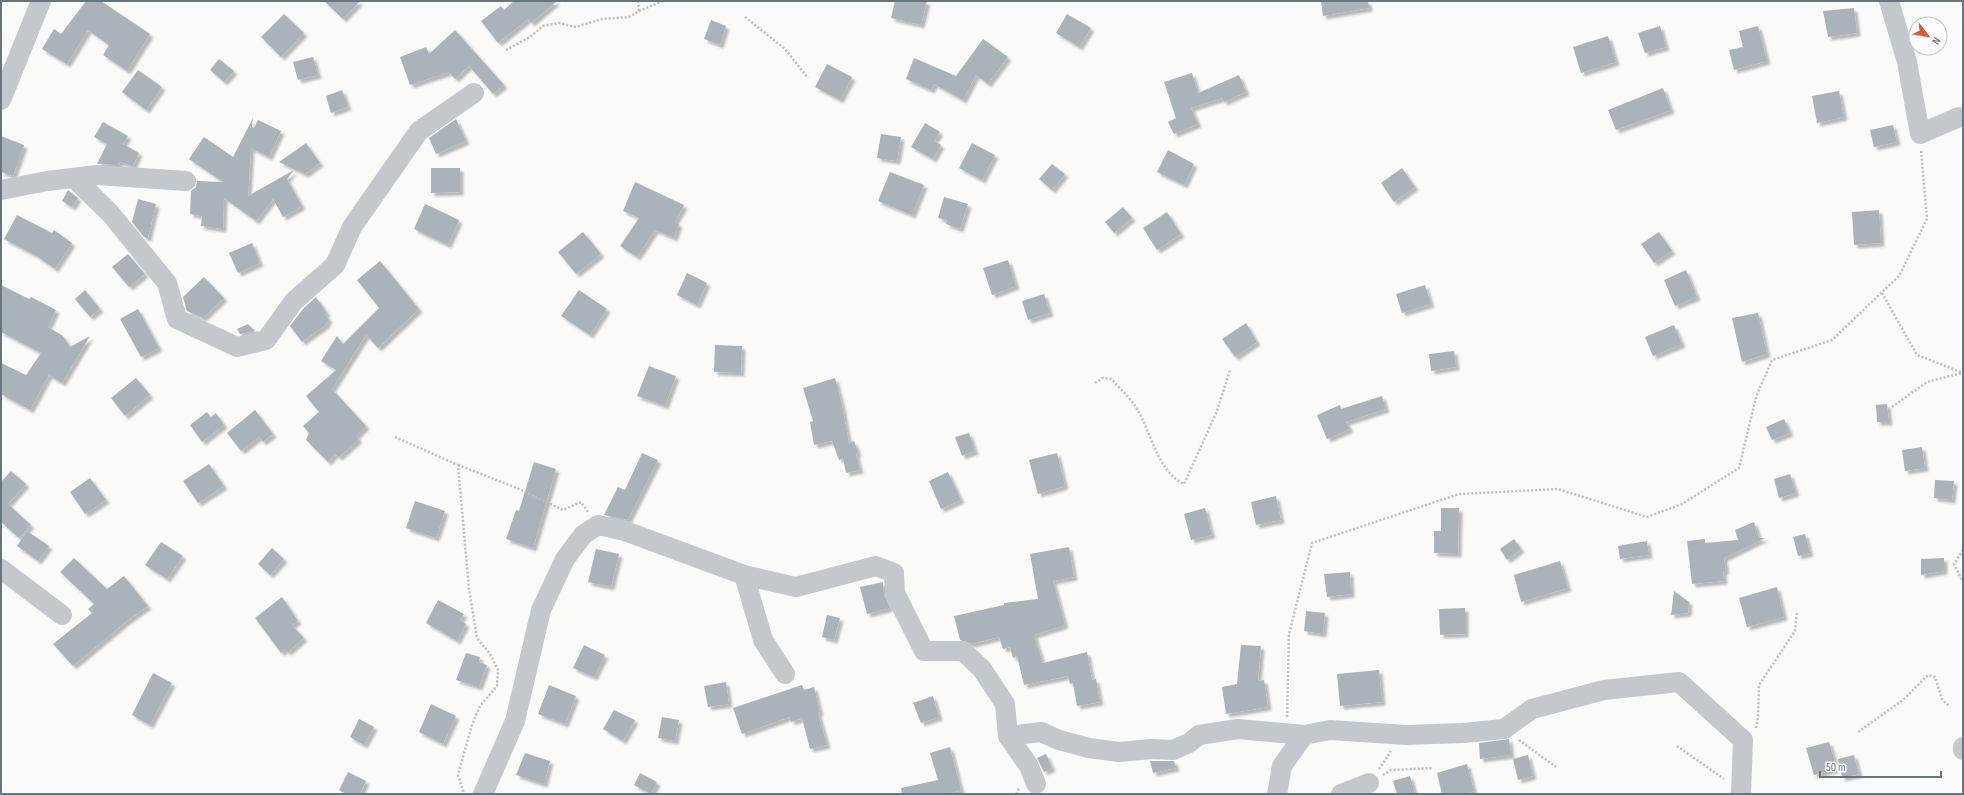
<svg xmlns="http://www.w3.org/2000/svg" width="1964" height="795" font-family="'Sofia Sans Condensed',sans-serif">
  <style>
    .building { fill: #aab3b9; filter: url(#shadow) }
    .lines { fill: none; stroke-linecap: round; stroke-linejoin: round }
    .path { stroke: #bbbfc2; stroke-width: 2.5; stroke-dasharray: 2 2; stroke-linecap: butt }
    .minor { stroke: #c3c8cc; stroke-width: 20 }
  </style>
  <defs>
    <filter id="shadow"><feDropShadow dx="3.5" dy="3.5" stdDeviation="1" flood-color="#0004"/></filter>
  </defs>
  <rect width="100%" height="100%" fill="#fafaf8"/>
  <path class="building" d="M 86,1 L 101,1 L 150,34 L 127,71 L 103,55 L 109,45 L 88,30 L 67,64 L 42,49 L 54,29 L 61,34 Z
    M 324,1 L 360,1 L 343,19 Z
    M 514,1 L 557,1 L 531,23 L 528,19 L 498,43 L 481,21 L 501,6 L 504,10 Z
    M 895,1 L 927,1 L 921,25 L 891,18 Z
    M 1321,1 L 1368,1 L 1369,8 L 1323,16 Z
    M 1854,8 L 1857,33 L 1828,37 L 1823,11 Z
    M 284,14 L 304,33 L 281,57 L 261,37 Z
    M 1067,14 L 1091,28 L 1079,47 L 1056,33 Z
    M 711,20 L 726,26 L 720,45 L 704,39 Z
    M 1660,26 L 1666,47 L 1645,53 L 1638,33 Z
    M 1758,26 L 1767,61 L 1734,70 L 1729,50 L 1743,47 L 1739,31 Z
    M 455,30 L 504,85 L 493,94 L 469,66 L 455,79 L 449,72 L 410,85 L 400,57 L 426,47 L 429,54 Z
    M 1608,36 L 1616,62 L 1581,73 L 1573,47 Z
    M 983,39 L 1008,57 L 988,84 L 976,75 L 963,100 L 934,84 L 931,90 L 906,79 L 914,58 L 956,76 Z
    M 313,57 L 318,75 L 298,80 L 293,62 Z
    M 219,59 L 234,71 L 224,82 L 210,70 Z
    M 827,64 L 852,77 L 840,100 L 815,87 Z
    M 138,70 L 162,87 L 146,110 L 122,92 Z
    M 1192,73 L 1198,93 L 1239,75 L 1246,92 L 1224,102 L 1222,98 L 1191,108 L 1198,124 L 1174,134 L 1168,122 L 1176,118 L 1164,82 Z
    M 1663,88 L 1671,110 L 1616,130 L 1608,110 Z
    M 342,90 L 348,107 L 331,113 L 326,96 Z
    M 1839,91 L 1844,117 L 1817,123 L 1812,96 Z
    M 253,118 L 252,127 L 254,128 L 258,120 L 281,131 L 269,157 L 251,148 L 248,196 L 294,170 L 287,179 L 302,206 L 283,217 L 273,199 L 256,221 L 224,198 L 223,229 L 201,226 L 202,216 L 190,214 L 191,191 L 196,187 L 197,181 L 223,182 L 189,159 L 204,137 L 233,157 Z
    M 456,119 L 466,141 L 436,154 L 429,138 Z
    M 103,122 L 128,136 L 123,144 L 139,153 L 133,166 L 120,162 L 118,165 L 97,164 L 107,144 L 94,137 Z
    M 925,123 L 940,132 L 934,141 L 941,145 L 933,159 L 911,147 Z
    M 1893,125 L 1897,142 L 1874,147 L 1870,130 Z
    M 881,134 L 901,137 L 897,161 L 877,158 Z
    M 1,136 L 24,145 L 13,176 L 1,172 Z
    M 306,143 L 320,163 L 305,174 L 279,162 Z
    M 972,143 L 995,155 L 982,180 L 959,168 Z
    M 1168,150 L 1194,164 L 1184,185 L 1157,172 Z
    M 1052,164 L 1065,174 L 1052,190 L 1039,179 Z
    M 431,168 L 460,168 L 460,192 L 431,193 Z
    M 1402,168 L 1415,187 L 1394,202 L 1381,183 Z
    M 890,172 L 924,185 L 912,215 L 878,201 Z
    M 635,182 L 684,205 L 675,222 L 679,224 L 674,238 L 655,230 L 637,257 L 620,246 L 639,218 L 623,211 Z
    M 68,190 L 78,198 L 72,207 L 62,201 Z
    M 944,197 L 968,204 L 960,229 L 946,224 L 947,220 L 938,218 Z
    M 138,199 L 156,204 L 148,238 L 144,237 L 132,222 Z
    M 425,204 L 459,220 L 448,245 L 414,229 Z
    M 1123,207 L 1132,218 L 1114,233 L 1105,222 Z
    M 1879,210 L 1881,243 L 1854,245 L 1852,212 Z
    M 1167,212 L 1181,234 L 1157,250 L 1143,228 Z
    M 17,215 L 52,233 L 54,230 L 72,243 L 55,269 L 35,255 L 4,239 Z
    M 583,232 L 601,254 L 576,274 L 558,252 Z
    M 1659,232 L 1672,251 L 1654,263 L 1641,244 Z
    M 252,243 L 260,263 L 238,273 L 229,253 Z
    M 128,254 L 145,274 L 129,287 L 112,267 Z
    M 1008,260 L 1016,286 L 992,295 L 983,268 Z
    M 380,261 L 419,309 L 378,348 L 366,335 L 332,389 L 366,426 L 356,436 L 359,439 L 339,457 L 335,454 L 328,462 L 306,440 L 309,433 L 303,426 L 319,412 L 306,396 L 336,370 L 321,361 L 337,336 L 343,344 L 379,308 L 357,280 Z
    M 1686,270 L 1697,297 L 1675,306 L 1664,280 Z
    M 687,273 L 707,283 L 697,305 L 677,295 Z
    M 204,277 L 224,298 L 203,318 L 187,311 L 183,297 Z
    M 1,285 L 29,299 L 31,297 L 56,310 L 48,327 L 63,336 L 70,347 L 90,336 L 62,383 L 49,375 L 30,410 L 1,394 L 1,363 L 26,375 L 41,353 L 1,332 Z
    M 1425,285 L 1431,304 L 1402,313 L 1396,294 Z
    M 85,290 L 100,309 L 90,317 L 75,299 Z
    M 579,290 L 607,309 L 590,335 L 561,316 Z
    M 1044,294 L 1050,313 L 1028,320 L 1022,301 Z
    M 316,297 L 327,313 L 325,314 L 329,320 L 326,323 L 327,324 L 302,342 L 290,326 L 303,309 Z
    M 138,309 L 159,348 L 141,357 L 120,319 Z
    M 1758,313 L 1767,354 L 1742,362 L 1732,318 Z
    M 1246,323 L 1257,342 L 1235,357 L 1222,339 Z
    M 248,324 L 255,331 L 240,334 L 237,329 Z
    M 1674,325 L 1682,344 L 1653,356 L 1645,337 Z
    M 715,345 L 742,346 L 741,373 L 714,372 Z
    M 1454,351 L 1456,367 L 1431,371 L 1429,354 Z
    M 649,366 L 676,376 L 665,406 L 637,396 Z
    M 136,378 L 150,395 L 125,416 L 111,398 Z
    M 835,378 L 842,405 L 849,443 L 854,441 L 858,453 L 856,454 L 860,470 L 846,473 L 843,458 L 839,460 L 832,441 L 814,445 L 810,422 L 813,421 L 803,388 Z
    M 1382,396 L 1386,409 L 1346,422 L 1350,429 L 1327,439 L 1317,415 L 1340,405 L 1341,409 Z
    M 1887,404 L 1889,422 L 1877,422 L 1876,405 Z
    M 255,410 L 273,434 L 263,442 L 259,437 L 241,451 L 227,433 Z
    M 207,412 L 211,417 L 216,413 L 224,425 L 202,442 L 190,425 Z
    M 1784,419 L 1790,433 L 1772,440 L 1766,427 Z
    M 969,433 L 975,451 L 962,456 L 955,437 Z
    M 1922,447 L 1925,468 L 1905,471 L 1902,450 Z
    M 642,453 L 658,460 L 628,520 L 604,515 L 618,487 L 625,490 Z
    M 1057,453 L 1065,486 L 1038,494 L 1029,460 Z
    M 534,462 L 556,469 L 533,548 L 506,539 L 516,510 L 519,511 Z
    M 209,464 L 224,486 L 198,503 L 183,481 Z
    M 11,471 L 26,484 L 8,504 L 31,525 L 19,538 L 1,522 L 1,482 Z
    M 948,472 L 961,500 L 941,509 L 929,481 Z
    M 1790,474 L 1796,493 L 1779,498 L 1774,479 Z
    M 90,478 L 106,500 L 85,514 L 70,492 Z
    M 1935,480 L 1954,481 L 1952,500 L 1934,498 Z
    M 1276,496 L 1281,520 L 1256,525 L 1251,502 Z
    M 415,501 L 445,511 L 436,538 L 406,528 Z
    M 1205,508 L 1212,535 L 1191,540 L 1184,514 Z
    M 1441,508 L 1459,508 L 1458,554 L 1434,553 L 1434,531 L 1441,531 Z
    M 1754,522 L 1759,538 L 1765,538 L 1724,558 L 1726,571 L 1723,571 L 1724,581 L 1692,584 L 1687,541 L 1705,539 L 1705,543 L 1738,540 L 1735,530 Z
    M 27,531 L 49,546 L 38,561 L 17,546 Z
    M 1805,534 L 1810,553 L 1798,556 L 1793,537 Z
    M 1514,539 L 1521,549 L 1507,560 L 1500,549 Z
    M 1647,541 L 1649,555 L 1620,559 L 1618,546 Z
    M 161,542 L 183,556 L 167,579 L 145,565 Z
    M 1069,547 L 1074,577 L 1053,581 L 1065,625 L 1034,635 L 1043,663 L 1087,652 L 1092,680 L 1096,679 L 1100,702 L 1077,706 L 1073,683 L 1070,684 L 1068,676 L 1024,685 L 1017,656 L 1013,658 L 1010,647 L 1003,649 L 999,637 L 972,644 L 960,640 L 954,616 L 1004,605 L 1004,603 L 1038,599 L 1030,554 Z
    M 272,548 L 284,559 L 270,575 L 258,564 Z
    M 596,549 L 619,554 L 611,587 L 588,582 Z
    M 74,558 L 107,589 L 124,576 L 148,606 L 128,620 L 73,666 L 53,644 L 92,613 L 88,609 L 94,604 L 60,572 Z
    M 1944,558 L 1944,571 L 1921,575 L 1921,559 Z
    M 1560,561 L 1568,588 L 1521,602 L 1514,575 Z
    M 1350,572 L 1351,594 L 1327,597 L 1324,574 Z
    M 883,582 L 884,594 L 890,608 L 867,614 L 860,587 Z
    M 1777,587 L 1784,617 L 1747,627 L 1739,598 Z
    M 1674,591 L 1689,602 L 1688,613 L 1671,615 Z
    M 282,597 L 298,621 L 292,625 L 304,638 L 288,652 L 285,649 L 281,653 L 255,618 Z
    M 438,600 L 464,614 L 460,620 L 466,624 L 457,641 L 426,623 Z
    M 1465,608 L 1465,634 L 1440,635 L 1439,609 Z
    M 1306,611 L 1325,613 L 1323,634 L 1304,631 Z
    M 827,615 L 840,618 L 834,640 L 822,637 Z
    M 584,645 L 605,655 L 594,677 L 573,668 Z
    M 1241,645 L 1261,646 L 1258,681 L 1264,680 L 1268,707 L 1226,714 L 1222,687 L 1237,684 Z
    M 466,653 L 480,657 L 479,662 L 487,665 L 479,687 L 456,680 Z
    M 1379,670 L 1382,702 L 1340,706 L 1337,674 Z
    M 153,673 L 172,683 L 150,725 L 132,715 Z
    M 726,682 L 729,704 L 708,707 L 704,686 Z
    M 549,685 L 576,696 L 565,724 L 538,714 Z
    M 802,685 L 804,690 L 814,687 L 820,712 L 818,713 L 827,745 L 810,749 L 802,718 L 791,722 L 790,717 L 742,734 L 733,708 Z
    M 933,696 L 939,717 L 921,723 L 913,703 Z
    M 431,704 L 456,716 L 443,744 L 419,732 Z
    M 614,710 L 635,720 L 623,741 L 603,729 Z
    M 662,717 L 679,720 L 675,741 L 658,738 Z
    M 359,719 L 374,727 L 364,745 L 350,737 Z
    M 1509,739 L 1511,755 L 1480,759 L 1479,743 Z
    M 1829,742 L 1837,769 L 1814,775 L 1806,748 Z
    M 950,747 L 961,790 L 947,794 L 902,794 L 901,788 L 938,780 L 930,753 Z
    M 525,753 L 550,761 L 544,784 L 516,775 Z
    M 1046,754 L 1052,768 L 1044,772 L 1037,758 Z
    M 1528,755 L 1533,776 L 1518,780 L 1513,759 Z
    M 1854,755 L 1859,774 L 1842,778 L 1838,759 Z
    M 1150,761 L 1174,761 L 1176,768 L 1153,773 Z
    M 1467,764 L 1474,791 L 1465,794 L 1442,794 L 1437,773 Z
    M 348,772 L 366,781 L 360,794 L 346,794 L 339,790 Z
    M 640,773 L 657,782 L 651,794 L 634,785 Z
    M 1410,776 L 1415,794 L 1397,794 L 1393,781 Z"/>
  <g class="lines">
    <path class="path" d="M 638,1 L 639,11
      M 745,17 L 785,49 L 808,78
      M 506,50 L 530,37 L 543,26 L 559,23 L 576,27 L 602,19 L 629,17 L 639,11 L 663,1
      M 1882,293 L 1917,355 L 1963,373
      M 1095,383 L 1103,378 L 1111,379 C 1120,388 1130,398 1137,409 C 1151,432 1158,472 1184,484 L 1217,411 L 1230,370
      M 1892,407 L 1927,382 L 1962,373
      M 395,437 L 458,465 L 469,589 L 477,638 L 490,654 L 498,670 L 497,686 L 480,706 L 472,725 L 458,775 L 464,794
      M 458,465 L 517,488 L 563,510 L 581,502 L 588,512
      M 1963,550 L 1954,564 L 1963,582
      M 1287,717 L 1289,634 L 1312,543 L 1459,494 L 1558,489 L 1647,517 L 1682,504 L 1739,468 L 1756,397 L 1772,360 L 1832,340 L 1899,276 L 1927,219 L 1921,150
      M 1756,728 L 1758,717 L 1759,685 L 1795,631 L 1797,611
      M 1858,732 L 1903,700 L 1928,675 L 1935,677 L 1942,699 L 1950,707
      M 1519,740 L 1556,767
      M 1677,746 L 1724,779
      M 1379,769 L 1391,751
      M 1383,775 L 1391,770 L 1433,768
      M 1016,794 L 1019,788"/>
    <path class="minor" d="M 1889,1 L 1907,62 L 1920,134 L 1959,117
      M 1,100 L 41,1
      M 74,178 L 110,213 L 167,283 L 177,319 L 237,347 L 266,340 L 294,301 L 335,265 L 352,227 L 419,131 L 474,93
      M 1,190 L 47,181 L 97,175 L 186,181
      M 1,569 L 62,615
      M 744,575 L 763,640 L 785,674
      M 1008,736 L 1041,732 L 1059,740 L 1089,748 L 1119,752 L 1151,749 L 1173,750 L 1189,743 L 1199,735 L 1238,729 L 1304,735 L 1330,730 L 1406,735 L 1463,733 L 1504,729 L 1532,709 L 1604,690 L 1679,682 L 1743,740 L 1741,794
      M 1963,747 L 1963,750
      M 483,794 L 515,721 L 541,610 L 565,559 L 583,535 L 598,525 L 625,531 L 744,575 L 796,587 L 876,566 L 894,573 L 895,593 L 924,651 L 963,651 L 982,669 L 1005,704 L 1008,736 L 1029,766 L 1036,784
      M 1277,794 L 1282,766 L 1304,735
      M 1341,794 L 1369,783"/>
  </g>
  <rect width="1964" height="795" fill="none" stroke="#657683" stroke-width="4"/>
  <g transform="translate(1928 36) rotate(121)"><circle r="19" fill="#ffffff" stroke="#c1c8cd"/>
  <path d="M0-3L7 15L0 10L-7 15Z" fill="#e4572e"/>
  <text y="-6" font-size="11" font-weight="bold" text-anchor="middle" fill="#657683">N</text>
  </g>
  <path d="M1820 771v6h121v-6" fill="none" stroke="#657683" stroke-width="2"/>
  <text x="1826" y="771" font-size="12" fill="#657683" stroke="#ffffff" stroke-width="3" paint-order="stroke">50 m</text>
</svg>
